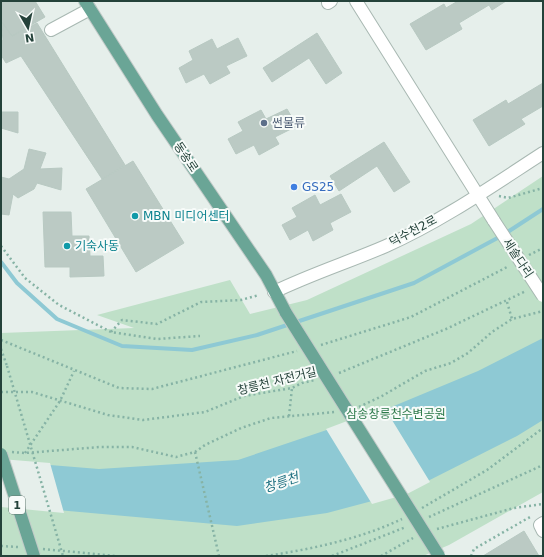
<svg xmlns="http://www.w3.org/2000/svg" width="544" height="557" font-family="'DejaVu Sans','Noto Sans KR',sans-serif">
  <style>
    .green { fill: #bfe0c8 }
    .water { fill: #8ec9d4 }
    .pier { fill: #e6efeb }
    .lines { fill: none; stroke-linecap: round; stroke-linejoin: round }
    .stream { stroke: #8ec9d4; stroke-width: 4 }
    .building { fill: #bbcac4; stroke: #b8c9c2 }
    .minor-casing { stroke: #a8b8b2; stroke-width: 14 }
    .major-casing { stroke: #c2cac8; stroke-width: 14 }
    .path { stroke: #86b3a5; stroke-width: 2.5; stroke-dasharray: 2 3; stroke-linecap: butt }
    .minor { stroke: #fff; stroke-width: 12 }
    .major { stroke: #6aa596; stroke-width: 12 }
    .minor-bridge-casing { stroke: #a8b8b2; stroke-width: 14; stroke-linecap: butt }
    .major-bridge-casing { stroke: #c2cac8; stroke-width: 14; stroke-linecap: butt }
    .path-bridge { stroke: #86b3a5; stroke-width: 2.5; stroke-dasharray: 2 3; stroke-linecap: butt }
    .minor-bridge { stroke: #fff; stroke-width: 12 }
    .major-bridge { stroke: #6aa596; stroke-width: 12 }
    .service-dot { fill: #5c6f8a; stroke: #f7fbf9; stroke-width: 1.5 }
    .shop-dot { fill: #3f7fe0; stroke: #f7fbf9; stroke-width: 1.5 }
    .culture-dot { fill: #0f9aa8; stroke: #f7fbf9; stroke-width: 1.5 }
    .labels { text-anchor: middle; stroke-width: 4; stroke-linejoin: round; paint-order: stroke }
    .shield { fill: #f7fbf9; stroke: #637a73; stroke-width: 1 }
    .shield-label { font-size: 11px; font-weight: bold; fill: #24423a }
    .service-label { font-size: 12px; fill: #4e5e75; stroke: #f7fbf9; text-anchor: start }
    .street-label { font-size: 12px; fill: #24423a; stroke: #f7fbf9 }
    .shop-label { font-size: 12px; fill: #366cbe; stroke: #f7fbf9; text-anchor: start }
    .culture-label { font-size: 12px; fill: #0d838f; stroke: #f7fbf9; text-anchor: start }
    .park-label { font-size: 12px; fill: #2d7a4b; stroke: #f7fbf9 }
    .water-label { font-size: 13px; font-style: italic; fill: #1c6f80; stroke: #f7fbf9 }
  </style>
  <rect width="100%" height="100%" fill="#e6efeb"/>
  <path class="green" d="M 543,176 L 543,492 L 449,545 L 423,556 L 1,556 L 1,333 L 134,328 L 97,315 L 230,280 L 250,314 L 307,300 L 471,224 Z"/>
  <path class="water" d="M 543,338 L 543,420 L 517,436 L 406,492 L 327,513 L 237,526 L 1,505 L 1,461 L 99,469 L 238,460 L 377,413 L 478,371 Z"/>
  <path class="pier" d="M 384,407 L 430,482 L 407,494 L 372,504 L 326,429 Z
    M 1,459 L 50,463 L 64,513 L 1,507 Z"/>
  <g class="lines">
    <path class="stream" d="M 1,262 L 17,283 L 57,319 L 122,346 L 192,350 L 257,335 L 414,283 L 503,235 L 543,209"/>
  </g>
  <path class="building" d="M 1,1 L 35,1 L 45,17 L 12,36 L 1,21 Z
    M 458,1 L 506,1 L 492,10 L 489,5 L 459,23 L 462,29 L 426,50 L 410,24 L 444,4 L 446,8 Z
    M 1,21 L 12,36 L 37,23 L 125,165 L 102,179 L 21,56 L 6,63 L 1,55 L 1,41 L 3,40 Z
    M 317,33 L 342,73 L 326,84 L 309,58 L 272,82 L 263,68 Z
    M 238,38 L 247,56 L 226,66 L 230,73 L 210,84 L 204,74 L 186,83 L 179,68 L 193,60 L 189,51 L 212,39 L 217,49 Z
    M 543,83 L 543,106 L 521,119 L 525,124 L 489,146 L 473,120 L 506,100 L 508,104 Z
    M 287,109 L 297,126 L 275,137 L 279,144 L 259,155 L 254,145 L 236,154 L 228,139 L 243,131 L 238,122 L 261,110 L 266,119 Z
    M 1,112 L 18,112 L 18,133 L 1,128 Z
    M 384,142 L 410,182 L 394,192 L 377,166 L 339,191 L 330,176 Z
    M 29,149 L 46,153 L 40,169 L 62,168 L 61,190 L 37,183 L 34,189 L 18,198 L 13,194 L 9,215 L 1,214 L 1,177 L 9,179 L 24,169 Z
    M 133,161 L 184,243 L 136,272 L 86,189 Z
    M 341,194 L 351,212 L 330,223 L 333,230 L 313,241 L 308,230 L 290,240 L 282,225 L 297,217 L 292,208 L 315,195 L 320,205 Z
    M 43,212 L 71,212 L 72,236 L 89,236 L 90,256 L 103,256 L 104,276 L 70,277 L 70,267 L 45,267 Z
    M 524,531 L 539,556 L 483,556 Z"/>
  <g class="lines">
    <g class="minor-casing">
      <path id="minor" d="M 356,1 L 494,221
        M 328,3 L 331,1
        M 51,30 L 90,9
        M 274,292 C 311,274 349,262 386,246 C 442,221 492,186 543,153
        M 543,523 L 540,525 L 543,531"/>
    </g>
    <g class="major-casing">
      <path id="major" d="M 85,1 L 157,115 L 266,275 L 286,313"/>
    </g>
    <path class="path" d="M 499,196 L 508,198 L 543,188
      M 1,246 L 25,278 L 59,305 L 111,332 L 157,339 L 200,336
      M 529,255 L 543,248
      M 507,302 L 512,319
      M 111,332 L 122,320 L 157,324 L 201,302 L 241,300 L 259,295
      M 1,340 L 119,388 L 152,389 L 297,351
      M 321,345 L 411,317 L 509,266
      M 1,349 L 7,366
      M 339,373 L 446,329 L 526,291
      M 1,392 L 32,392 L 108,415 L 143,420 L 205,412 L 244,396 L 292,388 L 302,383 L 315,380
      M 359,407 L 382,396 L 425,371 L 451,363 L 468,353 L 492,332 L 512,319 L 543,311
      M 289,416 L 292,388
      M 12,452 L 25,453 L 100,447 L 132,447 L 176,457 L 195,452 L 205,445 L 241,428 L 271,418 L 335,412
      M 195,452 L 219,556
      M 25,453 L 60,401 L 74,371
      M 422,508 L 487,470 L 543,428
      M 429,517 L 543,465
      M 437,529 L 514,508 L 543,504
      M 1,546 L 18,547
      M 43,549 L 116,556
      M 266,556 C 312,549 360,539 402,519
      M 332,556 L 406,527
      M 381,556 L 413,538
      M 471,556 L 474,549 L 530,517"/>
    <use href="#minor" class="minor"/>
    <use href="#major" class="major"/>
    <g class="minor-bridge-casing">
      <path id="minor-bridge" d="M 494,221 L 543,296"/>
    </g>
    <g class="major-bridge-casing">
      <path id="major-bridge" d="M 286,313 L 439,556
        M 1,454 L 34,556"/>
    </g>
    <path class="path-bridge" d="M 7,366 L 63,556"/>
    <use href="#minor-bridge" class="minor-bridge"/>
    <use href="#major-bridge" class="major-bridge"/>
  </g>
  <circle class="service-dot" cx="264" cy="123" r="4"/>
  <circle class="shop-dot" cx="294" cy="187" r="4"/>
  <g class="culture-dot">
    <circle cx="135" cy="216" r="4"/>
    <circle cx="67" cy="246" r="4"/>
  </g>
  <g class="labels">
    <rect class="shield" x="9" y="496" width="16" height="18" rx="3"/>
    <g class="shield-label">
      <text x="17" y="509">1</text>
    </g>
    <g class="service-label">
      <text x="272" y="127">썬물류</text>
    </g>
    <g class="street-label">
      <text transform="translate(186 157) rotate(56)" y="4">동송로</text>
      <text transform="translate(413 231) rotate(-28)" y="4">덕수천2로</text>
      <text transform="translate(518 258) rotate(57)" y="4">세솔다리</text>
      <text transform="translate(277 381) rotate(-14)" y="4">창릉천 자전거길</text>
    </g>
    <g class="shop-label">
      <text x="302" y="191">GS25</text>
    </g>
    <g class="culture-label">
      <text x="143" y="220">MBN 미디어센터</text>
      <text x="75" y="250">기숙사동</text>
    </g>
    <g class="park-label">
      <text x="396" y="418">삼송창릉천수변공원</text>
    </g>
    <g class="water-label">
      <text transform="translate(281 482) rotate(-19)" y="5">창릉천</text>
    </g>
  </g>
  <rect width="544" height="557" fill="none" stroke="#24423a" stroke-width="4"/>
  <g transform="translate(28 28) rotate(171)" stroke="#f7fbf9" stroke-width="3" paint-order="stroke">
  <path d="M0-3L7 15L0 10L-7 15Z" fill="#24423a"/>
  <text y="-6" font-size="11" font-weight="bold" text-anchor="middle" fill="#24423a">N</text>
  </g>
</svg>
